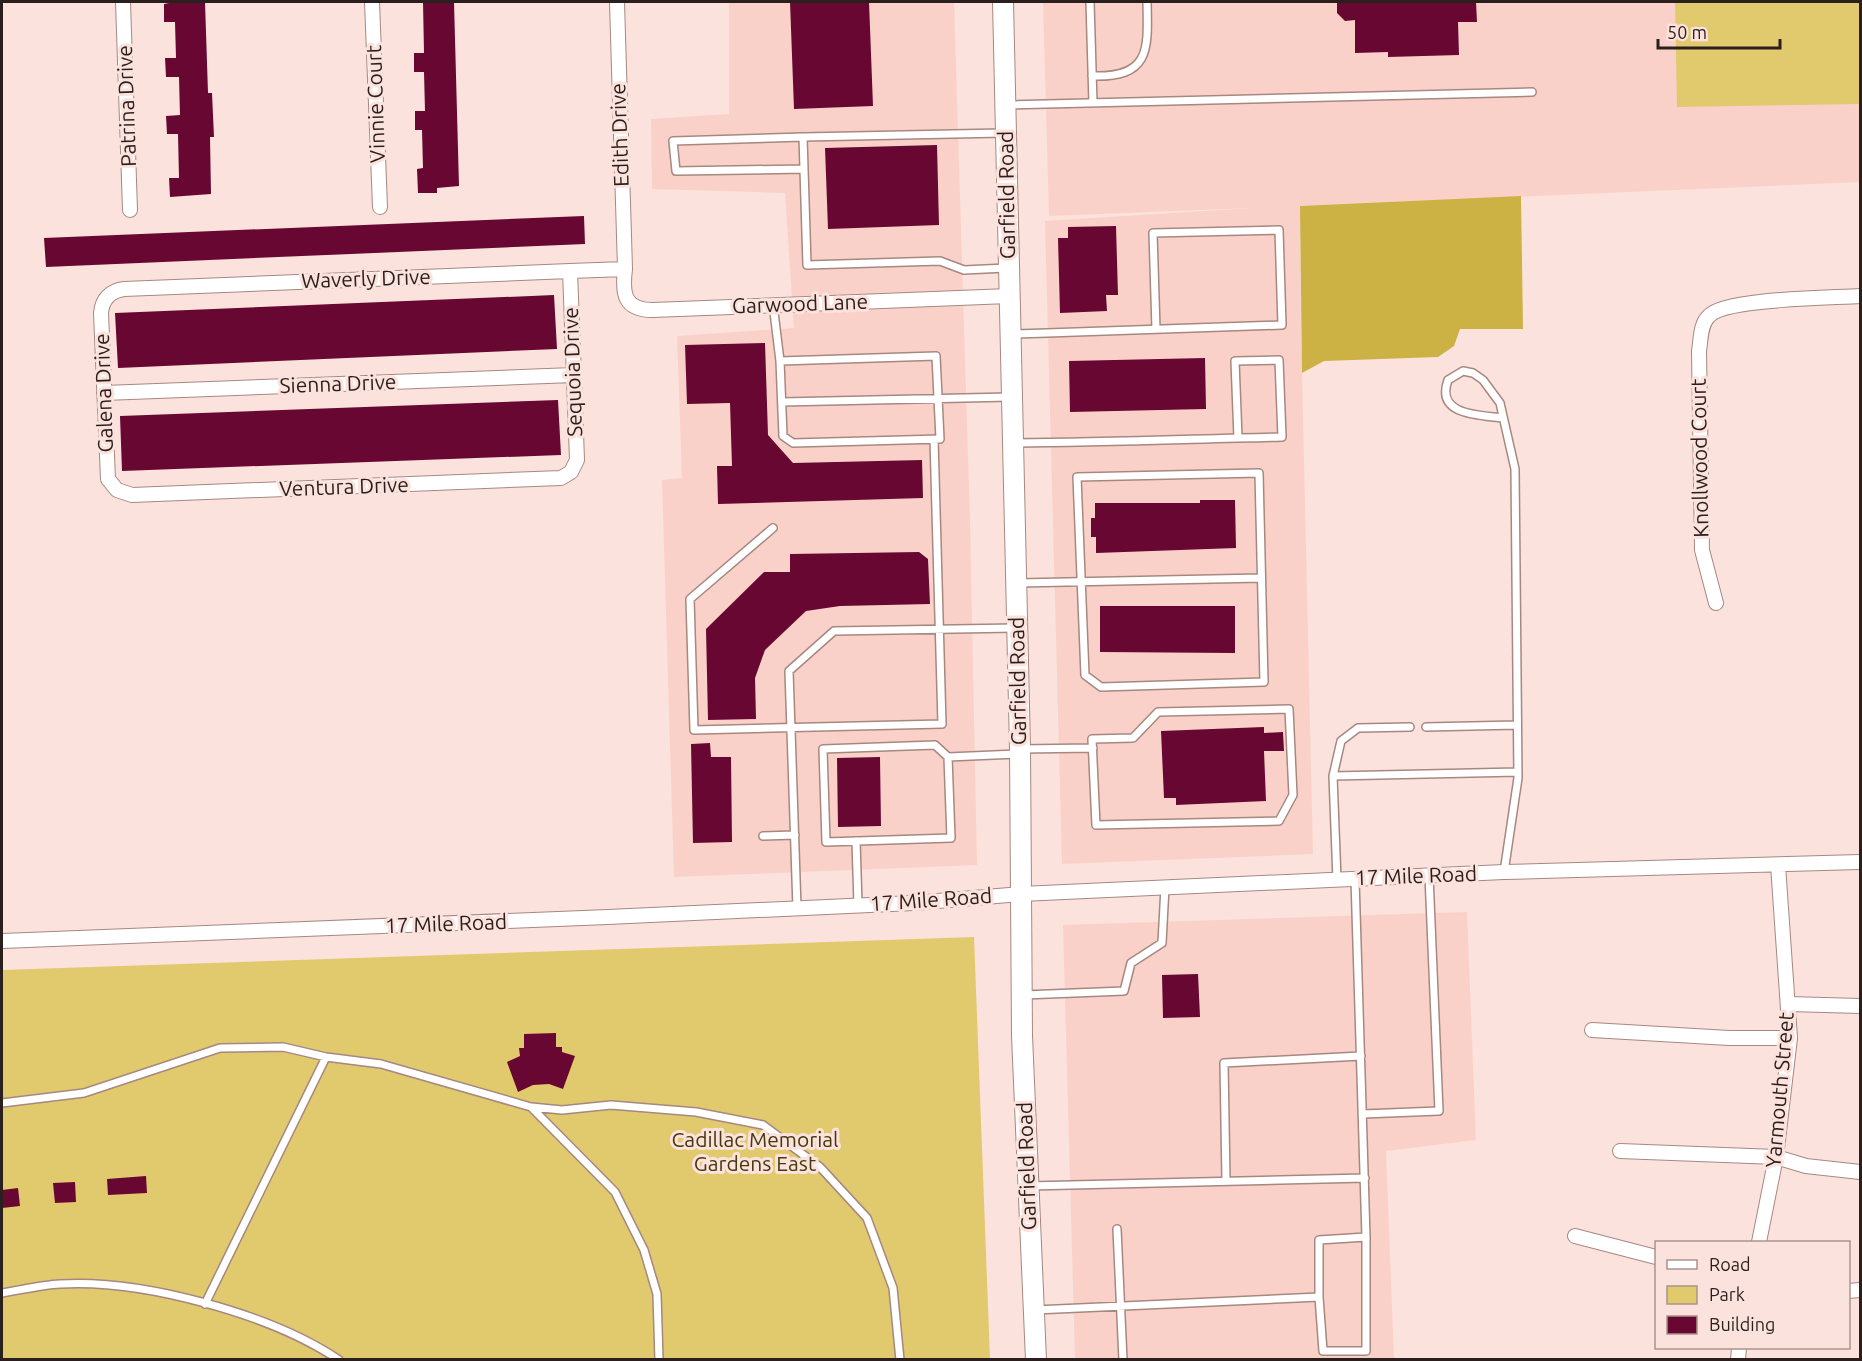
<svg xmlns="http://www.w3.org/2000/svg" width="1862" height="1361" font-family="Ubuntu,sans-serif">
  <style>
    .built { fill: #fad1c8 }
    .green { fill: #e1c96e }
    .forest { fill: #ccb144 }
    .building { fill: #680731 }
    .lines { fill: none; stroke-linecap: round; stroke-linejoin: round }
    .lane-casing { stroke: #a68881; stroke-width: 10 }
    .street-casing { stroke: #a68881; stroke-width: 16 }
    .secondary-casing { stroke: #a68881; stroke-width: 22 }
    .lane { stroke: #fff; stroke-width: 7 }
    .street { stroke: #fff; stroke-width: 14 }
    .secondary { stroke: #fff; stroke-width: 20 }
    .labels { text-anchor: middle; stroke-width: 6; stroke-linejoin: round; paint-order: stroke }
    .street-label { font-size: 21px; fill: #2a1f1c; stroke: #fce2dc }
    .park-label { font-size: 21px; fill: #453a0c; stroke: #fce2dc }
  </style>
  <rect width="100%" height="100%" fill="#fce2dc"/>
  <path class="built" d="M 729,2 L 954,2 L 970,520 L 977,865 L 674,877 L 662,480 L 682,478 L 677,336 L 794,328 L 785,193 L 652,189 L 651,119 L 729,114 Z
    M 1043,2 L 1860,2 L 1860,182 L 1300,206 L 1301,331 L 1313,854 L 1062,864 L 1045,221 L 1252,208 L 1049,216 Z
    M 1467,912 L 1476,1140 L 1386,1151 L 1394,1359 L 1075,1359 L 1063,925 Z"/>
  <path class="green" d="M 1675,2 L 1860,2 L 1860,104 L 1677,107 Z
    M 974,937 L 990,1359 L 2,1359 L 2,970 Z"/>
  <path class="forest" d="M 1521,196 L 1523,329 L 1460,329 L 1454,346 L 1438,357 L 1324,361 L 1302,373 L 1300,206 Z"/>
  <path class="building" d="M 174,2 L 205,2 L 208,93 L 212,93 L 214,137 L 210,137 L 211,194 L 170,197 L 169,178 L 179,178 L 178,134 L 167,134 L 166,116 L 180,115 L 179,77 L 166,77 L 165,58 L 176,58 L 175,22 L 164,22 L 164,4 Z
    M 423,2 L 454,2 L 459,186 L 437,188 L 437,193 L 418,193 L 417,169 L 423,168 L 422,130 L 415,130 L 415,111 L 425,111 L 424,72 L 414,72 L 414,53 L 424,53 Z
    M 790,2 L 869,2 L 873,106 L 794,109 Z
    M 1337,2 L 1476,2 L 1477,22 L 1458,22 L 1459,55 L 1388,57 L 1388,52 L 1355,53 L 1355,20 L 1345,21 L 1337,13 Z
    M 937,145 L 939,225 L 828,229 L 825,148 Z
    M 584,216 L 585,244 L 46,267 L 44,238 Z
    M 1116,226 L 1118,295 L 1106,295 L 1107,311 L 1060,313 L 1058,238 L 1068,238 L 1068,227 Z
    M 554,295 L 557,349 L 118,368 L 115,313 Z
    M 765,343 L 768,435 L 793,463 L 922,460 L 923,498 L 718,504 L 717,466 L 732,466 L 730,403 L 687,404 L 685,345 Z
    M 1205,358 L 1206,409 L 1070,412 L 1069,361 Z
    M 558,400 L 561,455 L 122,471 L 120,416 Z
    M 1200,500 L 1235,500 L 1236,548 L 1096,553 L 1096,537 L 1091,537 L 1091,518 L 1095,518 L 1095,503 L 1200,503 Z
    M 919,552 L 928,559 L 930,604 L 840,606 L 806,611 L 765,650 L 755,678 L 756,719 L 708,720 L 706,629 L 764,572 L 790,572 L 790,554 Z
    M 1100,606 L 1235,606 L 1235,653 L 1100,652 Z
    M 1264,727 L 1264,733 L 1283,732 L 1284,751 L 1264,751 L 1266,801 L 1176,805 L 1176,798 L 1164,798 L 1161,731 Z
    M 710,743 L 711,757 L 731,757 L 732,842 L 693,843 L 691,744 Z
    M 880,757 L 881,826 L 838,827 L 837,758 Z
    M 1198,974 L 1200,1017 L 1163,1018 L 1162,975 Z
    M 556,1033 L 556,1047 L 562,1047 L 562,1052 L 575,1056 L 563,1089 L 549,1084 L 533,1085 L 518,1092 L 507,1062 L 520,1056 L 519,1048 L 524,1048 L 524,1034 Z
    M 146,1176 L 147,1193 L 108,1195 L 107,1179 Z
    M 75,1182 L 76,1202 L 55,1203 L 53,1183 Z
    M 18,1188 L 20,1206 L 2,1208 L 2,1190 Z"/>
  <g class="lines">
    <g class="lane-casing">
      <path id="lane" d="M 1090,2 L 1093,103
        M 1092,76 C 1151,78 1148,49 1147,2
        M 1007,105 L 1532,92
        M 1003,133 L 803,137 L 807,265 L 940,261 L 964,270 L 1006,268
        M 803,137 L 673,141 L 676,171 L 804,169
        M 773,304 L 780,361 L 783,436 L 793,443 L 940,439 L 936,356 L 780,361
        M 1013,334 L 1047,333 L 1282,325 L 1279,230 L 1153,233 L 1156,329
        M 782,402 L 1009,397
        M 1503,418 C 1480,415 1435,416 1448,380 L 1463,371 L 1473,373 L 1483,380 L 1500,403 L 1515,469 L 1518,778 L 1504,872
        M 1015,443 C 1104,442 1193,439 1282,437 L 1279,360 L 1235,361 L 1238,438
        M 1259,473 L 1264,682 L 1101,687 L 1085,675 L 1077,477 Z
        M 773,528 L 690,599 L 694,730 L 942,724 L 934,439
        M 1019,583 L 1261,578
        M 1289,709 L 1293,795 L 1279,821 L 1096,825 L 1092,739 L 1133,738 L 1158,712 Z
        M 1426,727 L 1517,725
        M 1020,749 L 1093,748
        M 948,757 L 935,745 L 823,749 L 826,842 L 951,838 L 948,757 L 1017,754
        M 1333,776 L 1518,772
        M 763,836 L 795,835
        M 856,841 L 858,905
        M 1337,880 L 1333,776 L 1341,741 L 1358,728 L 1410,727
        M 797,908 L 789,671 L 834,631 L 1015,628
        M 1024,995 L 1124,991 L 1131,963 L 1162,943 L 1165,887
        M 2,1103 L 84,1093 L 220,1048 L 283,1047 L 326,1057 L 381,1064 L 531,1107 L 615,1192 L 644,1250 L 657,1294 L 659,1360
        M 531,1107 L 562,1110 L 611,1105 L 696,1112 L 763,1125 L 820,1167 L 867,1218 L 893,1288 L 900,1360
        M 1363,1114 L 1439,1111 L 1429,876
        M 1226,1181 L 1224,1063 L 1361,1056
        M 1029,1186 L 1365,1178
        M 1117,1229 L 1123,1360
        M 2,1293 C 21,1290 41,1285 60,1284 C 142,1279 271,1314 339,1360
        M 1319,1297 L 1323,1351 L 1366,1351 L 1366,1237
        M 205,1304 L 326,1057
        M 1035,1310 L 1319,1297 L 1319,1240 L 1366,1237 L 1355,879"/>
    </g>
    <g class="street-casing">
      <path id="street" d="M 123,2 L 130,210
        M 372,2 L 380,207
        M 617,2 L 625,269 C 622,294 624,310 653,310 L 1009,296
        M 570,271 L 577,460 L 571,472 L 561,478 L 132,495 L 117,490 L 108,479 L 101,313 C 102,299 110,291 124,289 L 570,271 L 625,269
        M 104,393 L 573,375
        M 1716,603 L 1702,550 L 1699,351 C 1701,340 1700,324 1709,316 C 1724,298 1833,298 1860,296
        M 2,941 L 608,917 L 913,903 L 1021,894 L 1504,872 L 1860,862
        M 1789,1004 L 1860,1006
        M 1592,1030 L 1729,1038 L 1790,1038
        M 1620,1151 L 1776,1157 L 1806,1166 L 1860,1172
        M 1575,1236 L 1656,1257
        M 1759,1242 L 1776,1157 L 1790,1038 L 1778,865
        M 1848,1291 L 1860,1290
        M 1738,1360 L 1739,1348"/>
    </g>
    <g class="secondary-casing">
      <path id="secondary" d="M 1003,2 L 1020,749 L 1022,1036 L 1036,1360"/>
    </g>
    <use href="#lane" class="lane"/>
    <use href="#street" class="street"/>
    <use href="#secondary" class="secondary"/>
  </g>
  <g class="labels">
    <g class="street-label">
      <text transform="translate(376 104) rotate(-92)" y="7">Vinnie Court</text>
      <text transform="translate(127 106) rotate(-92)" y="7">Patrina Drive</text>
      <text transform="translate(620 135) rotate(-92)" y="7">Edith Drive</text>
      <text transform="translate(1007 195) rotate(-91)" y="7">Garfield Road</text>
      <text transform="translate(366 279) rotate(-2)" y="7">Waverly Drive</text>
      <text transform="translate(800 304) rotate(-2)" y="7">Garwood Lane</text>
      <text transform="translate(573 372) rotate(-92)" y="7">Sequoia Drive</text>
      <text transform="translate(338 384) rotate(-2)" y="7">Sienna Drive</text>
      <text transform="translate(104 393) rotate(-92)" y="7">Galena Drive</text>
      <text transform="translate(1700 458) rotate(-91)" y="7">Knollwood Court</text>
      <text transform="translate(344 487) rotate(-2)" y="7">Ventura Drive</text>
      <text transform="translate(1018 681) rotate(-91)" y="7">Garfield Road</text>
      <text transform="translate(1416 876) rotate(-2)" y="7">17 Mile Road</text>
      <text transform="translate(931 900) rotate(-4)" y="7">17 Mile Road</text>
      <text transform="translate(446 924) rotate(-2)" y="7">17 Mile Road</text>
      <text transform="translate(1780 1090) rotate(-85)" y="7">Yarmouth Street</text>
      <text transform="translate(1027 1166) rotate(-92)" y="7">Garfield Road</text>
    </g>
    <g class="park-label">
      <text x="755" y="1147">Cadillac Memorial<tspan x="755" dy="24">Gardens East</tspan></text>
    </g>
  </g>
  <rect width="1862" height="1361" fill="none" stroke="#2a1f1c" stroke-width="6"/>
  <rect x="1655" y="1241" width="195" height="108" fill="#fce2dc" stroke="#a8948f" stroke-width="1.5"/>
  <rect x="1667" y="1260" width="30" height="9" fill="#ffffff" stroke="#a8948f" stroke-width="1.5"/>
  <text x="1709" y="1271" font-size="18" fill="#2a1f1c">Road</text>
  <rect x="1667" y="1286" width="30" height="18" fill="#e1c96e" stroke="#a8948f" stroke-width="1.5"/>
  <text x="1709" y="1301" font-size="18" fill="#2a1f1c">Park</text>
  <rect x="1667" y="1316" width="30" height="18" fill="#680731" stroke="#a8948f" stroke-width="1.5"/>
  <text x="1709" y="1331" font-size="18" fill="#2a1f1c">Building</text>
  <path d="M1658 39v9h122v-9" fill="none" stroke="#2a1f1c" stroke-width="3"/>
  <text x="1667" y="39" font-size="18" fill="#2a1f1c" stroke="#fce2dc" stroke-width="4.5" paint-order="stroke">50 m</text>
</svg>
